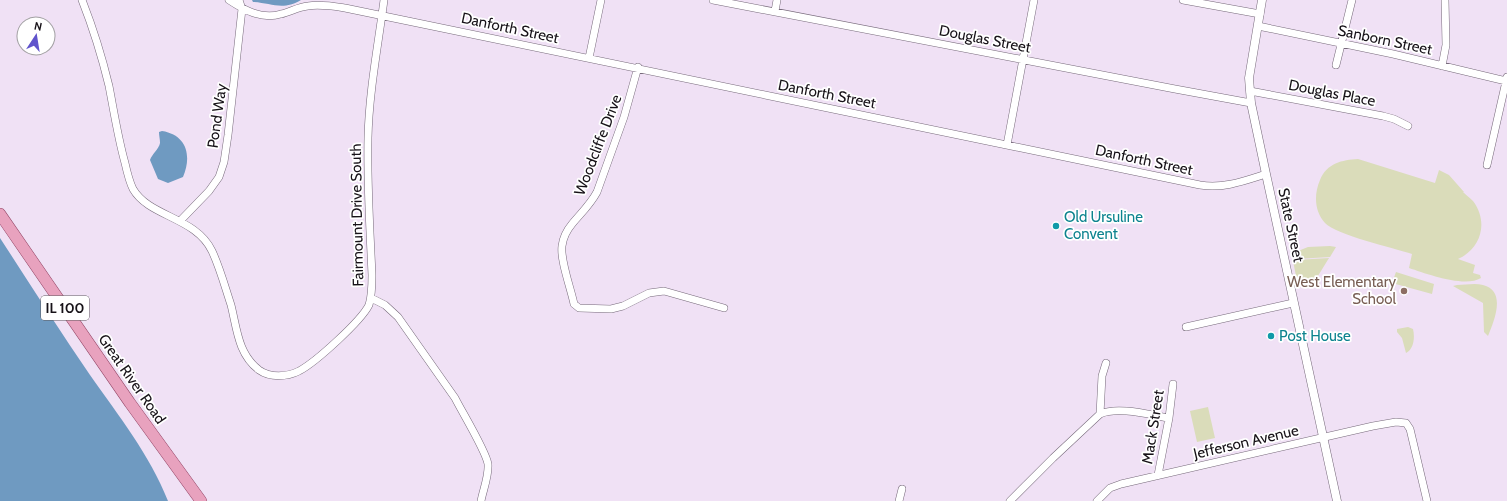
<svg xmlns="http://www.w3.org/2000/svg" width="1507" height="501" font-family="Cabin,sans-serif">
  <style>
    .green { fill: #dadcba }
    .water { fill: #6f9ac1 }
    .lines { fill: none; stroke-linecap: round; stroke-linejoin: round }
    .minor-casing { stroke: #76697a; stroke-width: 8 }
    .tertiary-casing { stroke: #76697a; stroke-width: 9 }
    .primary-casing { stroke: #944767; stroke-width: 12 }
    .minor { stroke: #fff; stroke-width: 7 }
    .tertiary { stroke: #fff; stroke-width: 8 }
    .primary { stroke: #e8a2be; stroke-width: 11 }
    .culture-dot { fill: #0f9aa8; stroke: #fff; stroke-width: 1.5 }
    .education-dot { fill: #8d6e63; stroke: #fff; stroke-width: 1.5 }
    .labels { text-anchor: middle; stroke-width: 3.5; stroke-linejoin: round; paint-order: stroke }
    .shield { fill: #fff; stroke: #5d595d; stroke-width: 1 }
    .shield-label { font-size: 14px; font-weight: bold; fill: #171218 }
    .street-label { font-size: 15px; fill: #171218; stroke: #fff }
    .culture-label { font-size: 15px; fill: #0d838f; stroke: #fff; text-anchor: start }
    .education-label { font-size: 15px; fill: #785e54; stroke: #fff; text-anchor: end }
  </style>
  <rect width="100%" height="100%" fill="#f0e1f5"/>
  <path class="green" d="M 1358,159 L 1435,183 L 1439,170 L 1449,175 L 1464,192 L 1463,192 C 1466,195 1470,198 1473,201 C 1489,222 1481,249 1458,259 L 1475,265 L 1473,273 L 1480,275 L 1481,278 C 1465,288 1427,274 1409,268 L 1412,254 C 1394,248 1336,235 1325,223 C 1314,211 1314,194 1320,180 C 1327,163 1342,160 1358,159 Z
    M 1330,246 L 1336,247 L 1330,257 L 1297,259 L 1295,257 L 1299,256 L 1298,251 L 1308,247 Z
    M 1329,258 L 1313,284 L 1296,276 L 1293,261 L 1295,260 Z
    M 1396,272 L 1434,284 L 1432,294 L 1392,283 Z
    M 1457,285 C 1465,285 1475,283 1483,285 C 1507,291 1494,321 1488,336 L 1484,332 L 1483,303 L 1453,286 Z
    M 1408,327 L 1413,329 C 1415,337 1414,349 1406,353 L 1402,338 L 1397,332 L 1397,329 Z
    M 1208,407 L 1215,438 L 1197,442 L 1190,411 Z"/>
  <path class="water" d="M 252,0 L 301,0 C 283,11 271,3 253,2 Z
    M 162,131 C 187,135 192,156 183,177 L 168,183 L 158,179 L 150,160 C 152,154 159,149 160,143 C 160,139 159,136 159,132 Z
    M 0,238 C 30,284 59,330 90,375 C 118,415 150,455 168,501 L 0,501 Z"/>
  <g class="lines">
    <g class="minor-casing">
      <path id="minor" d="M 82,0 C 93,28 102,57 109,86 C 114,112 118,138 125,163 C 127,172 129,181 133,189 C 149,217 196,217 212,251 C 220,268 225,287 231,305 C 237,329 238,354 259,370 C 270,378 287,377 299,371 C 316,362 361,321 369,305 C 372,295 372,285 372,275 C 370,230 367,184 368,138 C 369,92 378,46 384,0
        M 229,0 C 244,10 262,20 281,14 C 290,12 298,7 308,6 C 320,4 332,6 345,8 L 1200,185 C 1223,189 1244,181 1266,174
        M 713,0 L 1175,89 L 1251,103
        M 1183,0 L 1260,14
        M 775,11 L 777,0
        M 1258,26 L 1393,54 L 1506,81
        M 589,58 L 601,0
        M 1336,65 L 1352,0
        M 1442,66 L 1446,45 L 1445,0
        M 638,67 L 624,117 L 597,192 C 590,205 581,213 572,224 C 567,230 563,238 562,246 C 560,260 571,289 574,304 L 579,308 L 611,309 L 623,306 L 649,293 L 664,291 L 724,308
        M 1250,91 L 1383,116 L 1394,119 L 1408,126
        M 1007,145 L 1034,0
        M 1487,165 L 1507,77
        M 180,221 L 209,191 L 219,177 L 224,162 L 228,135 L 242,9 L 239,0
        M 371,298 L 385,305 L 398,317 L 455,398 C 462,412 486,451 488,464 C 489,476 483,490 481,501
        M 1186,327 L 1293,303
        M 1100,414 L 1102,376 L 1106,363
        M 1158,475 L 1169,418 L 1173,384
        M 899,501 L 902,489
        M 1010,501 L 1053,458 L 1100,414 C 1118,406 1150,415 1169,418
        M 1097,501 L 1110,488 L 1121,484 L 1373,426 L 1396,422 L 1406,423 L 1410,429 L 1427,501"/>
    </g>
    <g class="tertiary-casing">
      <path id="tertiary" d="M 1262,0 L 1249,78 L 1251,103 L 1266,174 L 1337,501"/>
    </g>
    <g class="primary-casing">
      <path id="primary" d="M 0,214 L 130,403 L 201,501"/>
    </g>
    <use href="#minor" class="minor"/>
    <use href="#tertiary" class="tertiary"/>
    <use href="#primary" class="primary"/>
  </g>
  <g class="culture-dot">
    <circle cx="1056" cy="226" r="4"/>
    <circle cx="1271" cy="336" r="4"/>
  </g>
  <circle class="education-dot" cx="1404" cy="291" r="4"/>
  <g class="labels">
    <rect class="shield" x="41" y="296" width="48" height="24" rx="3"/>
    <g class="shield-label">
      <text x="65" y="313">IL 100</text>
    </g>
    <g class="street-label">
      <text transform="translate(510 28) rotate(12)" y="5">Danforth Street</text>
      <text transform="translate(985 39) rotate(11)" y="5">Douglas Street</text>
      <text transform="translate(1385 40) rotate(12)" y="5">Sanborn Street</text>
      <text transform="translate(1332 93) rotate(11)" y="5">Douglas Place</text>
      <text transform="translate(827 94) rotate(11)" y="5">Danforth Street</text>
      <text transform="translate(217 116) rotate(-82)" y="5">Pond Way</text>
      <text transform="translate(598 145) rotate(-69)" y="5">Woodcliffe Drive</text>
      <text transform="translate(1144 160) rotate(12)" y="5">Danforth Street</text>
      <text transform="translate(357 215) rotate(-91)" y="5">Fairmount Drive South</text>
      <text transform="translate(1291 225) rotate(78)" y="5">State Street</text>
      <text transform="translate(132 379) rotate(55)" y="5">Great River Road</text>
      <text transform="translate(1153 427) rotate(-81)" y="5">Mack Street</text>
      <text transform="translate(1246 442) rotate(-13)" y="5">Jefferson Avenue</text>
    </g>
    <g class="culture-label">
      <text x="1064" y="222">Old Ursuline<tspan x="1064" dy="17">Convent</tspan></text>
      <text x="1279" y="341">Post House</text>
    </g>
    <g class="education-label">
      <text x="1396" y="287">West Elementary<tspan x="1396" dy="17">School</tspan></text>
    </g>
  </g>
  <g transform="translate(36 36) rotate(12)"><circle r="19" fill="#ffffff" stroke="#a2a0a3"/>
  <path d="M0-3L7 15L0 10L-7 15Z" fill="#6053cc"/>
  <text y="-6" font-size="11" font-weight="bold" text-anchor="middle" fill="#171218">N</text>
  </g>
</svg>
